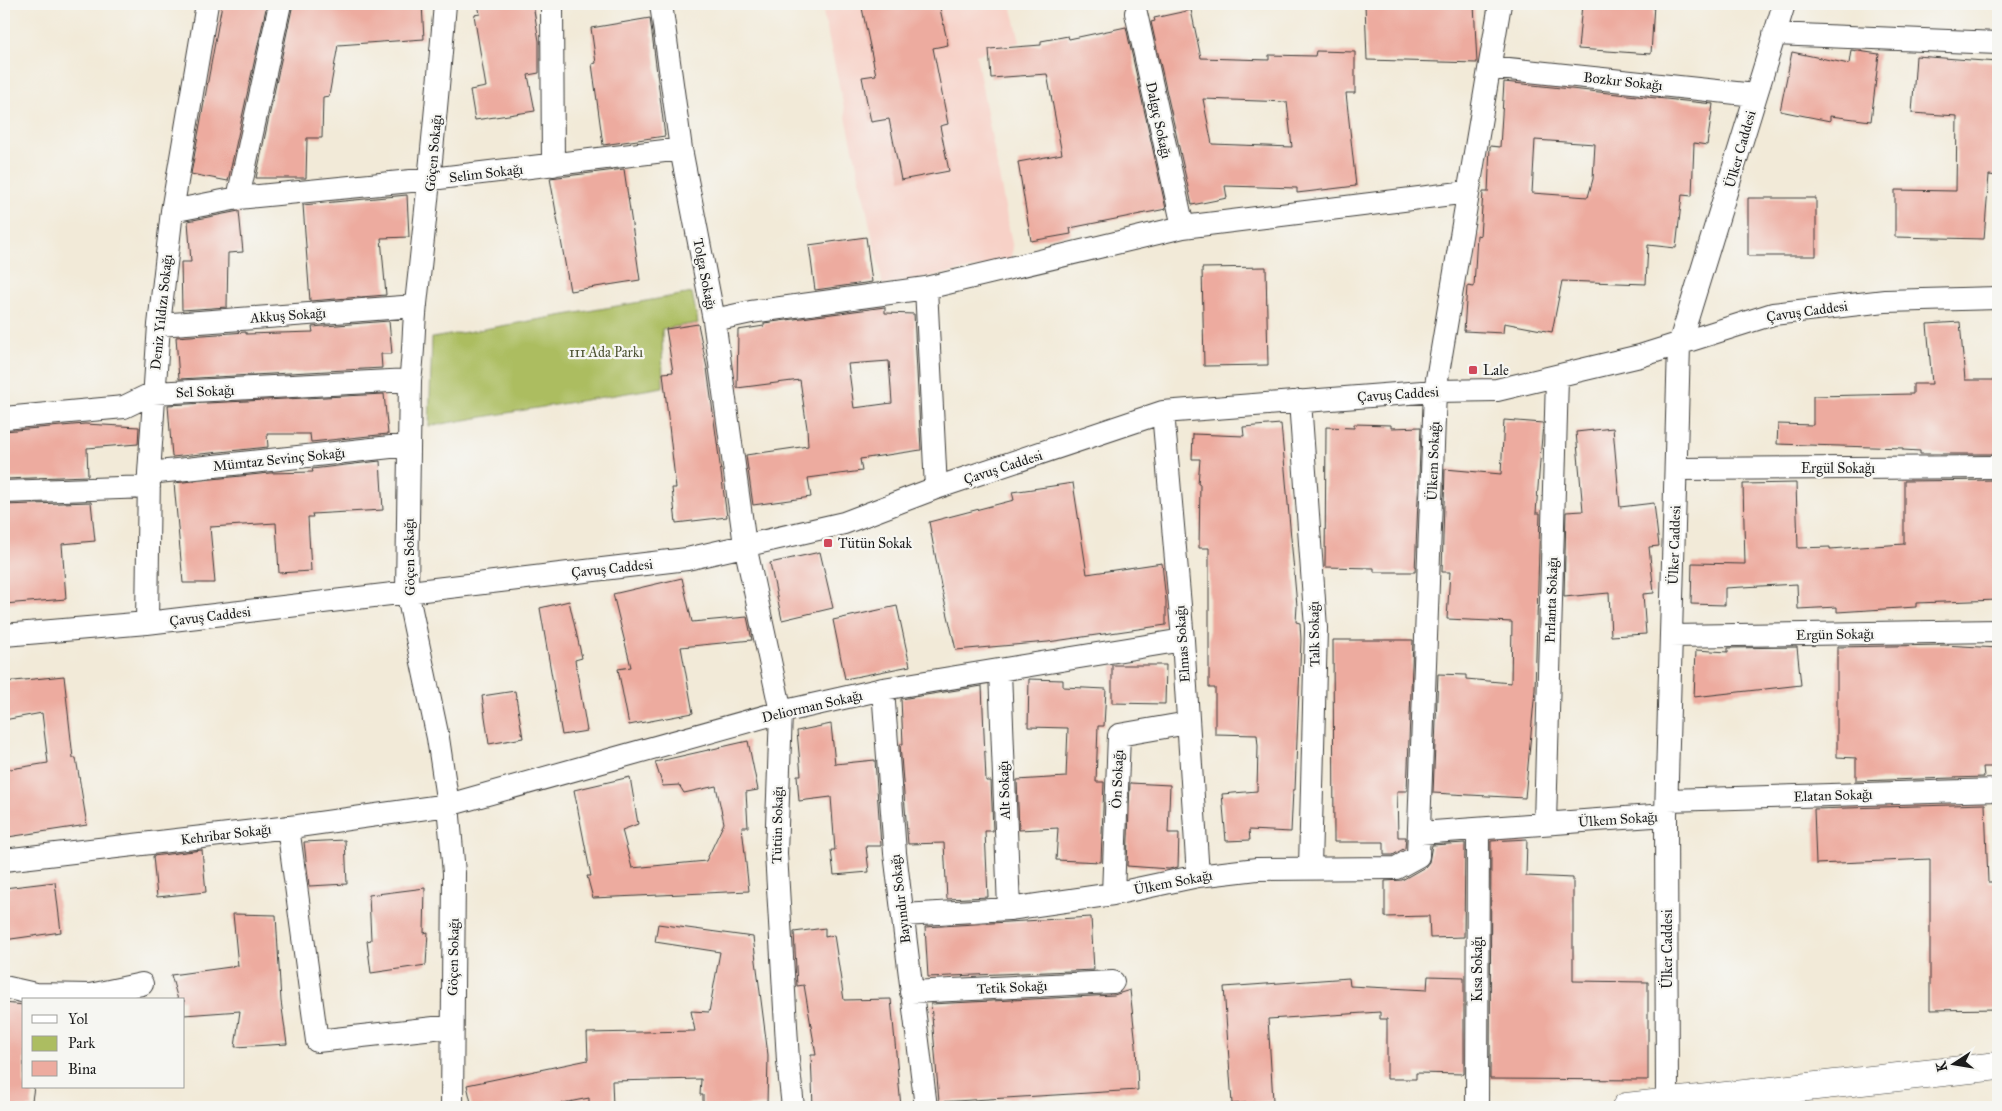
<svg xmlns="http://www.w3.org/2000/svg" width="2002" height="1111" font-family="'IM FELL Great Primer',serif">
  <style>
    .built { fill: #f7d1c7 }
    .green { fill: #acbd61; stroke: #646c3e }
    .building { fill: #edab9f; fill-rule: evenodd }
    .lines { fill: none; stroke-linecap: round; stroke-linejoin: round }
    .minor-casing { stroke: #3c3b38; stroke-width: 24 }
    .primary-casing { stroke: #3c3b38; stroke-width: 29 }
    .minor { stroke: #fff; stroke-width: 22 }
    .primary { stroke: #fff; stroke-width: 28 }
    .poi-dot { fill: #d1495b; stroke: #f6f6f2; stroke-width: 2 }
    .labels { text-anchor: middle; stroke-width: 4.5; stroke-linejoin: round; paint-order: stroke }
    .street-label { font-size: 14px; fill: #1c1c1c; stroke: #f6f6f2 }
    .park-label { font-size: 14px; fill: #4e5434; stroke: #f6f6f2 }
    .poi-label { font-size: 14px; fill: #1c1c1c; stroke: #f6f6f2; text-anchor: start }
  </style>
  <rect width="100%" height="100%" fill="#f6f6f2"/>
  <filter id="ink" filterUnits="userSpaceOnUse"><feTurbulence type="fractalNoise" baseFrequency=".02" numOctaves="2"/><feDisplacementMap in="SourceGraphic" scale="10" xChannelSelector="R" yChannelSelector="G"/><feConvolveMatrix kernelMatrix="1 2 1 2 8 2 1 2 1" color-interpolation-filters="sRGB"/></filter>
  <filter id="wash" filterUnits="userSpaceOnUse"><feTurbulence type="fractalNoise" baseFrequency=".0096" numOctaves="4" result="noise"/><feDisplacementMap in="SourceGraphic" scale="20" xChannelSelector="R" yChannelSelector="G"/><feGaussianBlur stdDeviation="1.12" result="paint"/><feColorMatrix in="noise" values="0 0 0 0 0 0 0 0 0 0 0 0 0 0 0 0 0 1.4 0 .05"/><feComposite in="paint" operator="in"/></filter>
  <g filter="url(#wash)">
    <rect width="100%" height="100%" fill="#f2ead8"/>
    <path class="built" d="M 868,4 L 1011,4 L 1020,42 L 976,55 L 1013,249 L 1010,259 L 1003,263 L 883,285 L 823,12 Z"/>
    <path class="green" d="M 692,293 L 698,323 L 662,329 L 663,387 L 429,426 L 432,338 Z"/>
    <g id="blocks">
      <path class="building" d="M 222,4 L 267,4 L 228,181 L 191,174 Z
        M 293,4 L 422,4 L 424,39 L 338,45 L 329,96 L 323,97 L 322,138 L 307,138 L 306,178 L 256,178 Z
        M 478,4 L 533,4 L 539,41 L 539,73 L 528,75 L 535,111 L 475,120 L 470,90 L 486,87 L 474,15 L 480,14 Z
        M 885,4 L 939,4 L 948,45 L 933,48 L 948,124 L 940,126 L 949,171 L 901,180 L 889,119 L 871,122 L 862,77 L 876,75 L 862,8 Z
        M 1365,4 L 1474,4 L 1477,63 L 1367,60 Z
        M 1582,4 L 1654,4 L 1651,54 L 1578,49 Z
        M 1191,10 L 1201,58 L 1269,60 L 1269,55 L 1315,56 L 1316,51 L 1355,52 L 1355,93 L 1346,93 L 1356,186 L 1297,193 L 1297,188 L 1225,186 L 1227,198 L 1192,205 L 1151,22 L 1155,21 L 1154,18 ZM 1203,99 L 1287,102 L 1292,147 L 1212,144 Z
        M 650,18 L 665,136 L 603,145 L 592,64 L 596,63 L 591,28 Z
        M 1126,27 L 1166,209 L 1070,228 L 1071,234 L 1031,241 L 1018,162 L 1062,154 L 1047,74 L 991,78 L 989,49 L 1041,45 L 1041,41 L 1068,36 L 1069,39 Z
        M 1851,50 L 1879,54 L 1871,121 L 1830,116 L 1830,121 L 1780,111 L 1792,52 L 1849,64 Z
        M 1916,56 L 1998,62 L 1998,176 L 1989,175 L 1984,239 L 1895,237 L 1895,190 L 1956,191 L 1957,116 L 1912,113 Z
        M 1504,82 L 1713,104 L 1707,145 L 1694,143 L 1692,196 L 1682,195 L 1676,248 L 1648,245 L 1646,284 L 1562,281 L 1552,332 L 1504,323 L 1503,333 L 1464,331 L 1467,286 L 1474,287 L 1477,235 L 1480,236 L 1483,192 L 1488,192 L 1490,146 L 1500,147 ZM 1535,140 L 1595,144 L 1593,179 L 1588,197 L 1532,193 Z
        M 624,169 L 640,280 L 570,291 L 550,178 Z
        M 407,195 L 409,237 L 381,238 L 386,295 L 310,301 L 303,205 Z
        M 1748,198 L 1816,198 L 1816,256 L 1748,256 Z
        M 239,211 L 243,252 L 228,253 L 227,307 L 182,310 L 181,262 L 191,262 L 188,221 Z
        M 866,237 L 872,282 L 815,290 L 809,245 Z
        M 1266,267 L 1268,365 L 1204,366 L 1202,268 Z
        M 885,307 L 885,313 L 914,314 L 921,450 L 860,459 L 862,471 L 808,478 L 811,497 L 753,505 L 746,455 L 808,446 L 807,428 L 800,380 L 737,388 L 738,330 L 764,326 L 764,323 ZM 889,361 L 892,403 L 854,408 L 848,364 Z
        M 389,321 L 392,354 L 381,354 L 382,368 L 179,379 L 176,337 L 246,332 L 246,334 L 313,332 L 312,327 Z
        M 1960,322 L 1965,380 L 1998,380 L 1998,454 L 1920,454 L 1920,451 L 1903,450 L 1903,448 L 1777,444 L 1778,424 L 1813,425 L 1813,396 L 1913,394 L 1913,384 L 1932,384 L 1927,324 Z
        M 698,324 L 707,368 L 727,517 L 676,523 L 672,488 L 676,488 L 663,373 L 673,372 L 666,329 Z
        M 384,394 L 388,434 L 311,442 L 310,434 L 267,434 L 268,447 L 172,457 L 168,405 Z
        M 1504,420 L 1543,423 L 1536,513 L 1540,513 L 1535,690 L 1525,798 L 1433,793 L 1438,674 L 1466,675 L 1466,679 L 1511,683 L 1512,622 L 1447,619 L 1450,572 L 1442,572 L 1445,469 L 1501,474 Z
        M 85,424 L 139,427 L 138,444 L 87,448 L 88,476 L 4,479 L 4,431 Z
        M 1281,424 L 1297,606 L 1296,622 L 1300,623 L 1301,640 L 1295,790 L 1293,790 L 1291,832 L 1249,830 L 1250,840 L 1226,841 L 1222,794 L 1257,791 L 1258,746 L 1257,735 L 1215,734 L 1215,688 L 1209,688 L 1209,548 L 1199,548 L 1200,484 L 1198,484 L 1200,459 L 1192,459 L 1193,434 L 1244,436 L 1243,427 Z
        M 1354,424 L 1391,425 L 1391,428 L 1421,427 L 1415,572 L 1374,572 L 1374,568 L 1325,567 L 1326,427 L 1354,428 Z
        M 1613,428 L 1620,507 L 1654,503 L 1659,546 L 1649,547 L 1654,593 L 1643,594 L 1646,634 L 1611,636 L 1609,593 L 1564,597 L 1566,512 L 1583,511 L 1576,432 Z
        M 380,461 L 383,510 L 312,514 L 313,517 L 308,517 L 311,571 L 279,573 L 276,523 L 210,527 L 215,583 L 183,583 L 174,483 L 270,473 L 313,472 L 312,469 Z
        M 1998,480 L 1998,600 L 1916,603 L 1916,607 L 1837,612 L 1837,607 L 1798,609 L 1797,584 L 1725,588 L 1725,605 L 1691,604 L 1692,563 L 1745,564 L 1743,484 L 1796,483 L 1798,548 L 1830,547 L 1830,549 L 1904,544 L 1904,481 Z
        M 1073,483 L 1087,574 L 1162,563 L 1166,601 L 1166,625 L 1048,642 L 956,650 L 941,586 L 929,522 L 1014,500 L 1012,492 Z
        M 91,502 L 95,541 L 62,544 L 66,599 L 4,604 L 4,505 Z
        M 820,552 L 833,608 L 782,620 L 770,563 Z
        M 682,578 L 692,622 L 747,617 L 752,640 L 681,647 L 693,713 L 629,725 L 618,669 L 631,667 L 613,594 Z
        M 569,601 L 582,658 L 575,660 L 587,731 L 562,735 L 540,608 Z
        M 897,606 L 910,666 L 845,679 L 833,620 Z
        M 1333,640 L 1413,640 L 1407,791 L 1397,791 L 1398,837 L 1406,837 L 1405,848 L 1393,855 L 1384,855 L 1384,842 L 1334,842 Z
        M 1944,645 L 1998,648 L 1998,767 L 1983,767 L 1984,777 L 1856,781 L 1856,758 L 1837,757 L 1837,647 Z
        M 1797,647 L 1801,685 L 1694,697 L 1696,650 L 1728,652 L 1728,648 Z
        M 1112,665 L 1166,665 L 1165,704 L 1112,703 Z
        M 64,676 L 73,758 L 76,758 L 87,825 L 8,837 L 4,808 L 4,770 L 48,763 L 42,713 L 4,720 L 4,682 Z
        M 1029,679 L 1063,680 L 1063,687 L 1106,689 L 1104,726 L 1098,726 L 1096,782 L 1104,782 L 1101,862 L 1056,860 L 1058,828 L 1019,830 L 1017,780 L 1066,777 L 1068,728 L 1028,727 Z
        M 982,686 L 986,781 L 991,781 L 993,831 L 985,831 L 988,897 L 947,899 L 944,843 L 908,844 L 900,744 L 903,744 L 901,699 Z
        M 515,691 L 523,738 L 489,744 L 482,696 Z
        M 831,724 L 835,764 L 875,760 L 881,846 L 866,846 L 869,872 L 834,875 L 831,850 L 835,850 L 831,797 L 799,801 L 797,775 L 801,775 L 797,731 Z
        M 748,741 L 758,790 L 746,792 L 748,827 L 742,827 L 749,891 L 593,898 L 587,876 L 591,876 L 574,790 L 630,777 L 638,824 L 622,830 L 632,868 L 706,861 L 724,823 L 716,786 L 684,793 L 679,785 L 663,786 L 655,762 Z
        M 1130,783 L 1170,785 L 1168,833 L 1179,833 L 1178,867 L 1169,869 L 1127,866 Z
        M 1985,804 L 1988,882 L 1998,882 L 1998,1009 L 1930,1010 L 1930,859 L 1816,864 L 1814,809 Z
        M 1527,839 L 1526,876 L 1573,878 L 1573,981 L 1648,982 L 1648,1080 L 1490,1079 L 1491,841 Z
        M 345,840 L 347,884 L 309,886 L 304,842 Z
        M 1465,843 L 1464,937 L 1430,938 L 1429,916 L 1385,917 L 1385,881 L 1402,880 L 1425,867 L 1429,862 L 1432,845 Z
        M 202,850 L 206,892 L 157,897 L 153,856 Z
        M 55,882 L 61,932 L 4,940 L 4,888 Z
        M 425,888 L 424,933 L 428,932 L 426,965 L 371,973 L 367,941 L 371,940 L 369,895 Z
        M 233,914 L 276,915 L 281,1001 L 287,1044 L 235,1047 L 240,1011 L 184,1015 L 184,1000 L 178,1000 L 171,975 L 238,966 Z
        M 1091,917 L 1094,970 L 928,977 L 925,927 Z
        M 658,924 L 753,937 L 768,1055 L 767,1105 L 703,1107 L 703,1095 L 700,1095 L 701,1079 L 612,1081 L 613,1107 L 589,1107 L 589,1098 L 543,1107 L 472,1107 L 467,1085 L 588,1060 L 587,1033 L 695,1031 L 691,1011 L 709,1012 L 720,952 L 655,942 Z
        M 825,928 L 825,937 L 834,935 L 844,1000 L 891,999 L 901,1107 L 813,1107 L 811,1055 L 816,1055 L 804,985 L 797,986 L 794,932 Z
        M 1428,976 L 1464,977 L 1464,1074 L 1416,1073 L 1416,1079 L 1387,1079 L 1387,1019 L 1380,1019 L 1380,1012 L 1268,1019 L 1273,1101 L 1232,1104 L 1224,987 L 1349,978 L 1350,986 L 1427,990 Z
        M 1130,990 L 1136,1045 L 1138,1090 L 939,1102 L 931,1004 L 1114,995 Z
        M 4,1003 L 24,1005 L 24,1087 L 34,1087 L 31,1107 L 4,1107 Z"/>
    </g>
  </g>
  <g filter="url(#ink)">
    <use href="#blocks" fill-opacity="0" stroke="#3c3b38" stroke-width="1"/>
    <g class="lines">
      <g class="minor-casing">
        <path id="minor" d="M 445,4 C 437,104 427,204 416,304 C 413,329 414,355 410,380 L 407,591 L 438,738 L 448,805 L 454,873 L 452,1107
          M 552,4 L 553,165
          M 661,4 L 681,149 L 714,320 L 745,545 L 781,712 L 776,853 L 788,1061 L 793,1107
          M 1136,13 L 1183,227
          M 1774,34 L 1998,43
          M 1490,67 L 1755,95
          M 238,198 L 280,4
          M 172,211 L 238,198 L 431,179 L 681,149
          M 926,288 L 936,488
          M 714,320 L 751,312 L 926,288 L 1183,227 L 1468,192
          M 159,325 L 416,306
          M 1300,401 L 1316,628 L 1310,867
          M 1163,412 L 1183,640 L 1198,876
          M 4,418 L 124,407 L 153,393 L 410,380
          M 1677,469 L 1998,467
          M 149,473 L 409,445
          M 4,492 L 149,487
          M 147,623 L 149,473 L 159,325 L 172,211 L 207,4
          M 4,635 L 147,623 L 687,559 L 844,523 L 936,488 L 1163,412 L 1435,391 L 1497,390 L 1640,356 L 1773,314 L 1885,301 L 1998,298
          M 1671,636 L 1998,631
          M 1000,671 L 1009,909
          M 883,689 L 895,853 L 926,1107
          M 1668,800 L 1998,790
          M 1545,823 L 1557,377
          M 288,827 L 317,1041 L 452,1026
          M 1420,833 L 1666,815
          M 4,860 L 298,826 L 448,805 L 781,712 L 883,689 L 1183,640
          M 1113,894 L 1119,735 L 1188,723
          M 903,915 L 1009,909 L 1113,894 L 1198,876 L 1257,869 L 1396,868 L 1418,856 L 1435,391 L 1500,4
          M 4,987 L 35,994 L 90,995 L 142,984
          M 911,992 L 1113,982
          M 1667,1101 L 1666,815 L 1679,345 L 1784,4
          M 1477,1107 L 1478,830"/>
      </g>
      <g class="primary-casing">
        <path id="primary" d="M 1626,1107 L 1998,1066"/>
      </g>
      <use href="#minor" class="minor"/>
      <use href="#primary" class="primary"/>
    </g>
  </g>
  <g class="poi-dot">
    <rect x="1468" y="365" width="10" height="10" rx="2.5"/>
    <rect x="823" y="538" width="10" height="10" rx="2.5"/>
  </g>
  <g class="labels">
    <g class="street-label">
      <text transform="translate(1623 81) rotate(6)" y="5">Bozkır Sokağı</text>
      <text transform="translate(1159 120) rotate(78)" y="5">Dalgıç Sokağı</text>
      <text transform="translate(1740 149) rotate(-74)" y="5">Ülker Caddesi</text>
      <text transform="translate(433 153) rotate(-85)" y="5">Göçen Sokağı</text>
      <text transform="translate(486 173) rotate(-7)" y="5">Selim Sokağı</text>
      <text transform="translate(705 274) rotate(79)" y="5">Tolga Sokağı</text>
      <text transform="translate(1807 311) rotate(-8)" y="5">Çavuş Caddesi</text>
      <text transform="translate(161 312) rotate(-84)" y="5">Deniz Yıldızı Sokağı</text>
      <text transform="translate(288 315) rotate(-4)" y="5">Akkuş Sokağı</text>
      <text transform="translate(205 391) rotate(-3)" y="5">Sel Sokağı</text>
      <text transform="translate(1398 394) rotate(-4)" y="5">Çavuş Caddesi</text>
      <text transform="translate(279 459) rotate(-6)" y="5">Mümtaz Sevinç Sokağı</text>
      <text transform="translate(1433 461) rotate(-88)" y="5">Ülkem Sokağı</text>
      <text transform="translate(1003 467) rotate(-18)" y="5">Çavuş Caddesi</text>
      <text x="1838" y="473">Ergül Sokağı</text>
      <text transform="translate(1674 545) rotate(-88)" y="5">Ülker Caddesi</text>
      <text transform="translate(409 557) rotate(-91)" y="5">Göçen Sokağı</text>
      <text transform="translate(612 568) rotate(-6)" y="5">Çavuş Caddesi</text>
      <text transform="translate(1551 600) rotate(-88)" y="5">Pırlanta Sokağı</text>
      <text transform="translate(210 616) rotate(-7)" y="5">Çavuş Caddesi</text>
      <text transform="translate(1314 634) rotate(-91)" y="5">Talk Sokağı</text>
      <text transform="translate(1835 634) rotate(-1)" y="5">Ergün Sokağı</text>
      <text transform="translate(1182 644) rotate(-94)" y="5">Elmas Sokağı</text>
      <text transform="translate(812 706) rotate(-13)" y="5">Deliorman Sokağı</text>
      <text transform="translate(1117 779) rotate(-88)" y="5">Ön Sokağı</text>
      <text transform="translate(1004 790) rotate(-92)" y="5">Alt Sokağı</text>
      <text transform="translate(1833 795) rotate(-2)" y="5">Elatan Sokağı</text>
      <text transform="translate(1618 819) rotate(-4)" y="5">Ülkem Sokağı</text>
      <text transform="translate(777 825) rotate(-89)" y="5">Tütün Sokağı</text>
      <text transform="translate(226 834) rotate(-7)" y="5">Kehribar Sokağı</text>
      <text transform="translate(1173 882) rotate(-11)" y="5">Ülkem Sokağı</text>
      <text transform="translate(900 899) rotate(-97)" y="5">Bayındır Sokağı</text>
      <text transform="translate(1667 949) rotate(-90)" y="5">Ülker Caddesi</text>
      <text transform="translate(453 957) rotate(-89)" y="5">Göçen Sokağı</text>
      <text transform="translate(1477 969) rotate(-90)" y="5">Kısa Sokağı</text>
      <text transform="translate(1012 987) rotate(-3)" y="5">Tetik Sokağı</text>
    </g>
    <g class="park-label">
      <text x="606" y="357">111 Ada Parkı</text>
    </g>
    <g class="poi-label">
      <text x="1483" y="375">Lale</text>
      <text x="838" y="548">Tütün Sokak</text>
    </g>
  </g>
  <rect width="2002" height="1111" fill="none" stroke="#f6f6f2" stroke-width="20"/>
  <rect x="22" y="998" width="162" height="90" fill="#f6f6f2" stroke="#9f9f9c"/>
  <rect x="32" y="1015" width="25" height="8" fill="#ffffff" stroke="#9f9f9c"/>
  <text x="68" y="1024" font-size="15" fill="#1c1c1c">Yol</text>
  <rect x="32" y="1036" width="25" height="15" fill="#acbd61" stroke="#9f9f9c"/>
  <text x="68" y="1048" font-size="15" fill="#1c1c1c">Park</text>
  <rect x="32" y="1061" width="25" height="15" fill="#edab9f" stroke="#9f9f9c"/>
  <text x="68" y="1074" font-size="15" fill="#1c1c1c">Bina</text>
  <g transform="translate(1954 1064) rotate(258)" stroke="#f6f6f2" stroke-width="4" paint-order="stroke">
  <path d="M0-4L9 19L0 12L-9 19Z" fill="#1c1c1c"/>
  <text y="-8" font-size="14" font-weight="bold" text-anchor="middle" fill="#1c1c1c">K</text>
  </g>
</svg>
